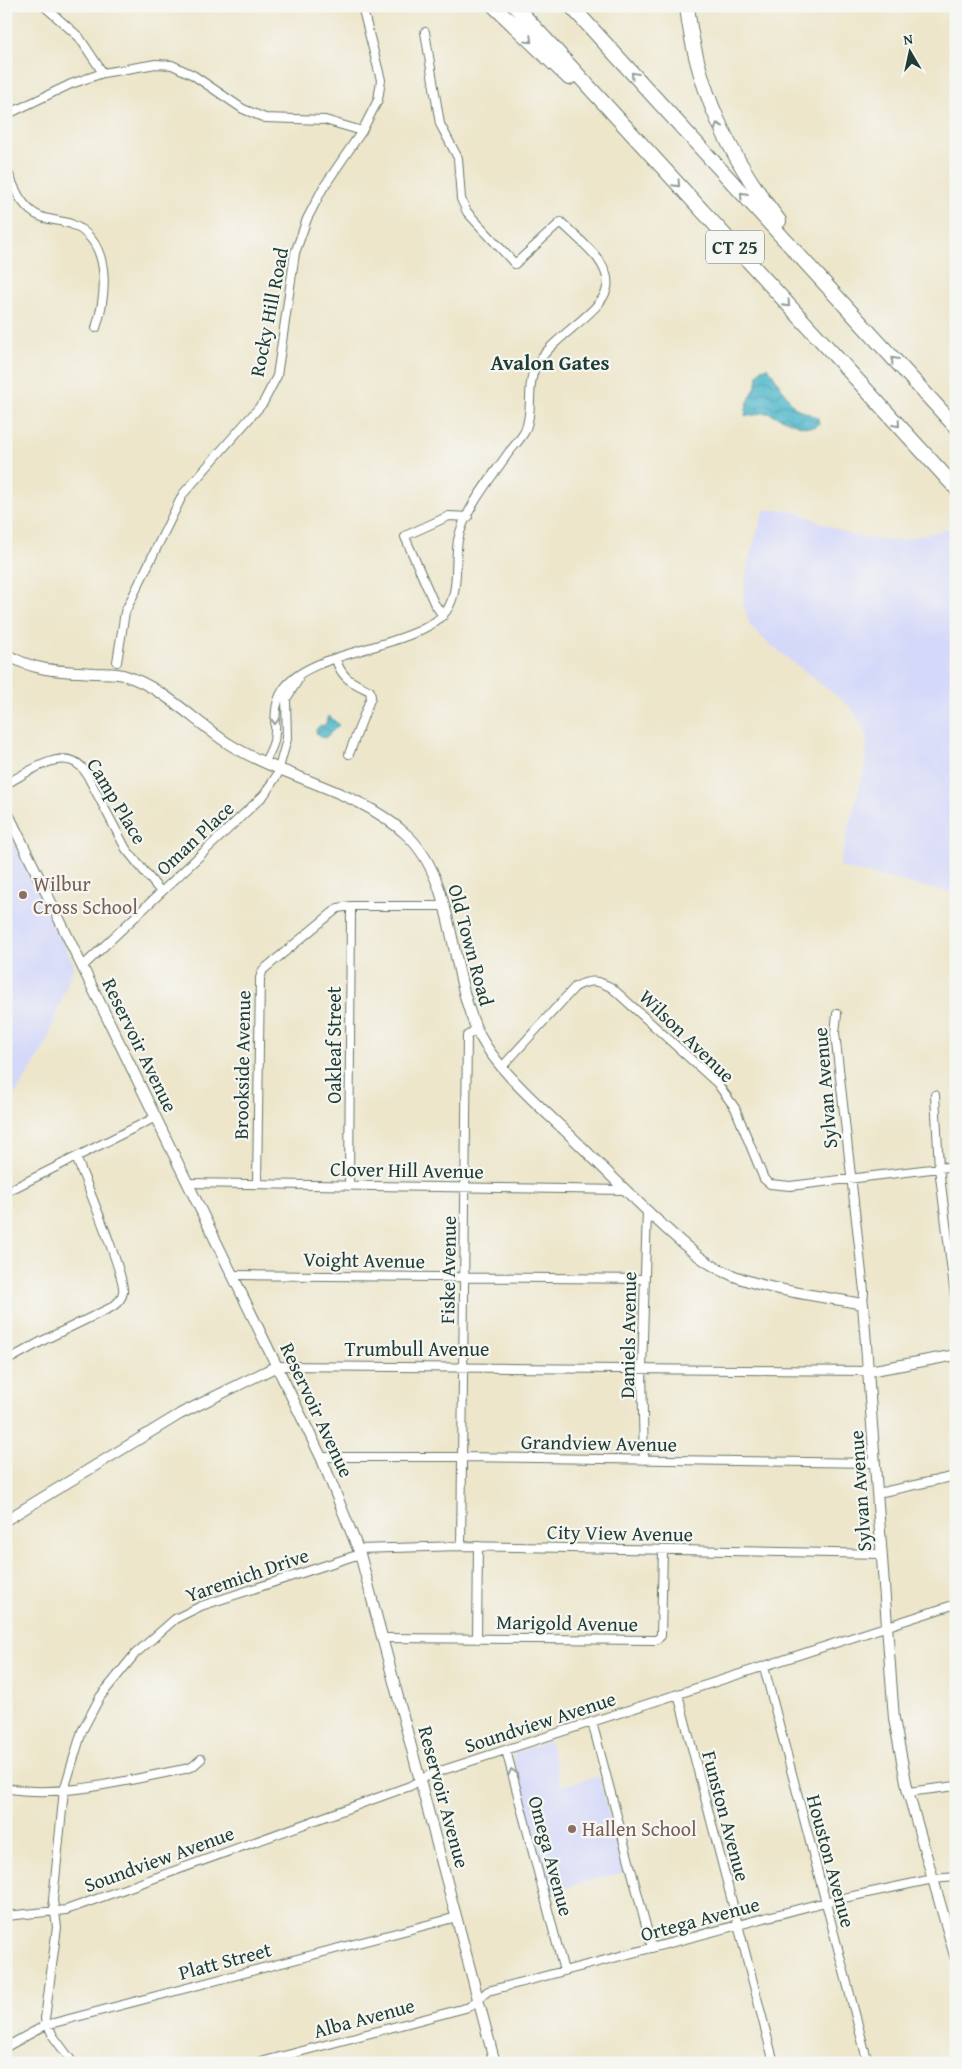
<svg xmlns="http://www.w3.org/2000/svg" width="962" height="2069" font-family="'Gentium Book Plus',serif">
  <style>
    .built { fill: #d4d8f9 }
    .water { fill: url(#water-waves); stroke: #367a7f }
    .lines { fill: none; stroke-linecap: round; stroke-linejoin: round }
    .street-casing { stroke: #677869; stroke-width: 10 }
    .secondary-casing { stroke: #677869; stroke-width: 12 }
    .highway-casing { stroke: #677869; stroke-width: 16 }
    .street { stroke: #fff; stroke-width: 8 }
    .secondary { stroke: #fff; stroke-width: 10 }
    .highway { stroke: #fff; stroke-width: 14 }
    .oneway { stroke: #8f9e9a }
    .education-dot { fill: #8d6e63; stroke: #f6f6f2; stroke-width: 2 }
    .labels { text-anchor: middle; stroke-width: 4.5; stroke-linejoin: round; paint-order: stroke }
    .shield { fill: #f6f6f2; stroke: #60746d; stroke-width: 1 }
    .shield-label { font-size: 19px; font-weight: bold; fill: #1f3d34 }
    .street-label { font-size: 20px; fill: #1f3d34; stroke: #f6f6f2 }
    .education-label { font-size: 20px; fill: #785e54; stroke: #f6f6f2; text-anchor: start }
    .neighbourhood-label { font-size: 21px; font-weight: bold; fill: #1f3d34; stroke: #f6f6f2 }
  </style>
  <defs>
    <pattern id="water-waves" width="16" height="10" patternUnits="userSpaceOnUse" patternTransform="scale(1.25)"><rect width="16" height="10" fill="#4db7ca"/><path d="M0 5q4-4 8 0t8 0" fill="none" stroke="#3f96a5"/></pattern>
  </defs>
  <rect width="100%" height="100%" fill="#f6f6f2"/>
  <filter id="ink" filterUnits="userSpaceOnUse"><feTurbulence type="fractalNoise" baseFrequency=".02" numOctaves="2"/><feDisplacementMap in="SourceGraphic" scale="10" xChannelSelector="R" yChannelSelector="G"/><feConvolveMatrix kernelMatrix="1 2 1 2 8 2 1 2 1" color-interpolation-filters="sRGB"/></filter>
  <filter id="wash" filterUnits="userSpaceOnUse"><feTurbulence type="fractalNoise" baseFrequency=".0096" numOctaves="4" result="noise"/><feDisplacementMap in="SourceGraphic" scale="20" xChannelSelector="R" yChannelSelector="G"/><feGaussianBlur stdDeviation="1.12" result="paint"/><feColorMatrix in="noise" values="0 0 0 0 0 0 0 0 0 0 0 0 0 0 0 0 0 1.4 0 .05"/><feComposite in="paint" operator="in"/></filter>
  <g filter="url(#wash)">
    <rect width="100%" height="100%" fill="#ede6cb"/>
    <path class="built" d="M 764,510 L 786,510 L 799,513 L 850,535 L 866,538 L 898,541 L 948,529 L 956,538 L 956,894 L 839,867 L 865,765 L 867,741 L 865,731 L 852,708 L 768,643 L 750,626 L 743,603 L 744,590 L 748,562 Z
      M 6,825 L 74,965 L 45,1046 L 17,1092 L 6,1092 Z
      M 550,1741 L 561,1786 L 599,1776 L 624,1872 L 548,1892 L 513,1756 L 515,1753 Z"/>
    <path class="water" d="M 768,367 L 794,407 L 818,418 L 819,424 C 808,434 782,417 768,413 C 760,411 752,418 745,415 L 747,404 L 757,384 L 758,374 L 762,369 Z
      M 329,716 L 339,725 L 325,738 L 318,736 L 316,731 L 317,728 L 326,724 L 327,718 Z"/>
  </g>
  <g filter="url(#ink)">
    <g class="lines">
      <g class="street-casing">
        <path id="street" d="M 44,6 L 79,37 L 103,73
          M 6,115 L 71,84 L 103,73 L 156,64 L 172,65 L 193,75 L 243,109 L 265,118 L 325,120 L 362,131
          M 6,168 C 12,182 18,200 31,211 C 43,221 57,219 71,224 C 112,241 107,293 96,328
          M 443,616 L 434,603 L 405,537 L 407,535 L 449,516 L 468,517
          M 336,660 C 343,680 352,682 370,691 L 371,697 L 349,754
          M 117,662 L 125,612 L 183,494 L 263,403 L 277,376 L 295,253 L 307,219 L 323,188 L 362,131 L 378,100 L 381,80 L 362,6
          M 265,762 C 268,755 272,749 274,741 C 277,723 272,707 283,690 C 309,650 407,650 442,616 C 461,598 454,564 458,540 C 464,510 492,477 509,452 C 514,446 521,439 525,431 C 534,411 526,387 535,368 C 548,339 602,313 607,288 C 612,262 577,239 561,222 L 515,264 L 467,212 L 461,199 L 458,158 L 440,124 L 425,32
          M 279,768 L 287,739 L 286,699 L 298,680
          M 6,784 C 29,772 68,742 86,773 L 126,849 L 161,892
          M 82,967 L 264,795 L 281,769
          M 837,1014 L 835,1033 L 864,1291 L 863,1304
          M 502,1067 L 575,987 C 590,979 598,980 612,988 L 717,1083 L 735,1108 L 764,1179 L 770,1184 L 790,1186 L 956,1166
          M 935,1095 L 939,1168 L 956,1304
          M 188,1183 L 625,1190
          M 257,1184 L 260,978 L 263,970 L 338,908 L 351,906 L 443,906
          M 349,1186 L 351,906
          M 6,1192 L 156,1117
          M 233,1275 L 645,1279
          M 6,1361 L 44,1340 L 112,1307 C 118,1303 122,1299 123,1292 C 126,1277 84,1178 76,1157
          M 277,1366 L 869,1371
          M 321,1457 L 461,1457 L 875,1463
          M 644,1460 L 642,1370 L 647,1211
          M 878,1493 L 956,1476
          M 461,1546 L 467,1036 L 476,1029
          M 358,1549 L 461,1546 L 882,1554
          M 384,1638 L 656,1640 L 661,1636 L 663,1550
          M 477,1639 L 478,1546
          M 764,1667 L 868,2063
          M 678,1694 L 774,2063
          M 592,1722 L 652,1948
          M 506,1750 L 564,1971
          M 6,1788 C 62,1799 130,1779 185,1769 L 193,1766 L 201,1759
          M 908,1792 L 956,1786
          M 6,1916 L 66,1910 L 410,1786 L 431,1774 L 956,1604
          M 6,2047 L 46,2025 L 457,1917
          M 73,2063 L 53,2036 L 45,2019 L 57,1927 L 53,1900 L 64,1790 L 82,1731 L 100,1697 L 135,1654 L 175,1619 L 201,1606 L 360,1554
          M 257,2063 L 469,2007 L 488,1991 L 825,1902 L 933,1879 L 956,1877"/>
      </g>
      <g class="secondary-casing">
        <path id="secondary" d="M 6,654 C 34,672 63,671 95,673 C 104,673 115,673 123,675 C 164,687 195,722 229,744 C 287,780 358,789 408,836 C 455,881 450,972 477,1030 C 496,1071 548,1113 580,1145 C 606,1171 632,1197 659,1222 C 679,1240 698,1259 723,1271 C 761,1290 820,1296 863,1304 L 894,1719 L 908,1792 L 956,1959
          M 6,810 L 321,1457 L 360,1554 L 495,2063
          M 869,1371 L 956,1355
          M 6,1520 L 180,1414 L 277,1366"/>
      </g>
      <g class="highway-casing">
        <path id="highway" d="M 494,6 L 569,78
          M 515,6 L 956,488
          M 571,6 L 956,427
          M 687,6 C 696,88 729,156 779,221"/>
      </g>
      <use href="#street" class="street"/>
      <use href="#secondary" class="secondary"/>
      <use href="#highway" class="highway"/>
    </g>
    <defs><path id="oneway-chevron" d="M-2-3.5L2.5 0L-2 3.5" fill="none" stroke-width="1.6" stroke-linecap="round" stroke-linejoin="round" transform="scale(1.25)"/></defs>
    <g class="oneway">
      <use href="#oneway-chevron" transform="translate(529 40) rotate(44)"/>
      <use href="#oneway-chevron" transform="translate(634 75) rotate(-132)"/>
      <use href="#oneway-chevron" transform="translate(718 126) rotate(-114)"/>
      <use href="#oneway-chevron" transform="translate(677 184) rotate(47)"/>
      <use href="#oneway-chevron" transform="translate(743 195) rotate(-132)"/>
      <use href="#oneway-chevron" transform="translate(787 304) rotate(47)"/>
      <use href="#oneway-chevron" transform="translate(894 360) rotate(-132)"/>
      <use href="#oneway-chevron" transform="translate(897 424) rotate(48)"/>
      <use href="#oneway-chevron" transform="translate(275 721) rotate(93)"/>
      <use href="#oneway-chevron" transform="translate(512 1772) rotate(-105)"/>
    </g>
  </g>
  <g class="education-dot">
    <circle cx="23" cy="895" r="5"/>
    <circle cx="572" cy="1829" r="5"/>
  </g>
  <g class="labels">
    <rect class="shield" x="706" y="230.5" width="58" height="33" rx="4"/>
    <g class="shield-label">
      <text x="735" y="254">CT 25</text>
    </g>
    <g class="street-label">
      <text transform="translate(269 312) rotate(-79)" y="7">Rocky Hill Road</text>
      <text transform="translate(117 801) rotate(59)" y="7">Camp Place</text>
      <text transform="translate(195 838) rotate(-43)" y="7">Oman Place</text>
      <text transform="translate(471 945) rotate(75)" y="7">Old Town Road</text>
      <text transform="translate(687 1036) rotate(44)" y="7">Wilson Avenue</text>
      <text transform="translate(140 1045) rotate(64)" y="7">Reservoir Avenue</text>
      <text transform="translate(334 1045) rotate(-90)" y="7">Oakleaf Street</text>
      <text transform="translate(242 1065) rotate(-89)" y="7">Brookside Avenue</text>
      <text transform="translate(825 1088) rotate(-95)" y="7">Sylvan Avenue</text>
      <text transform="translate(407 1170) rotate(1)" y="7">Clover Hill Avenue</text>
      <text transform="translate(364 1260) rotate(1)" y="7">Voight Avenue</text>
      <text transform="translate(448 1270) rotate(-89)" y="7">Fiske Avenue</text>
      <text transform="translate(628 1335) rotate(-89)" y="7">Daniels Avenue</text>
      <text x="417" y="1356">Trumbull Avenue</text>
      <text transform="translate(317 1410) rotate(65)" y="7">Reservoir Avenue</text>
      <text transform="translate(599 1443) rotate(1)" y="7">Grandview Avenue</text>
      <text transform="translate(860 1491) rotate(-94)" y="7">Sylvan Avenue</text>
      <text transform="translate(620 1533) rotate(1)" y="7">City View Avenue</text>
      <text transform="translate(247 1575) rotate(-19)" y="7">Yaremich Drive</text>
      <text transform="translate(567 1623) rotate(1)" y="7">Marigold Avenue</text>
      <text transform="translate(540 1722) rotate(-18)" y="7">Soundview Avenue</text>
      <text transform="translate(444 1797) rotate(75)" y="7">Reservoir Avenue</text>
      <text transform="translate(726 1816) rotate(75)" y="7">Funston Avenue</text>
      <text transform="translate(551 1856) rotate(75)" y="7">Omega Avenue</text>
      <text transform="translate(159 1859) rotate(-20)" y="7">Soundview Avenue</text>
      <text transform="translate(831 1861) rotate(75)" y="7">Houston Avenue</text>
      <text transform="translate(700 1919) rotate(-15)" y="7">Ortega Avenue</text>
      <text transform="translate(225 1961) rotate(-15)" y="7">Platt Street</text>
      <text transform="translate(364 2018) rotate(-15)" y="7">Alba Avenue</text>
    </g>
    <g class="education-label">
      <text x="33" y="891">Wilbur<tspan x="33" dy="23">Cross School</tspan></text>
      <text x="582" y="1836">Hallen School</text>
    </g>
    <g class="neighbourhood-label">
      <text x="550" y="370">Avalon Gates</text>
    </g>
  </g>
  <rect width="962" height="2069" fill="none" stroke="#f6f6f2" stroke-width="25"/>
  <g transform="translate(910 52) rotate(351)" stroke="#f6f6f2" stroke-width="4" paint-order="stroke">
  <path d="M0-4L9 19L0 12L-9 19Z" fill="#1f3d34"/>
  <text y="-8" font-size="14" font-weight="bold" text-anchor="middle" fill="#1f3d34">N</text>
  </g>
</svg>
